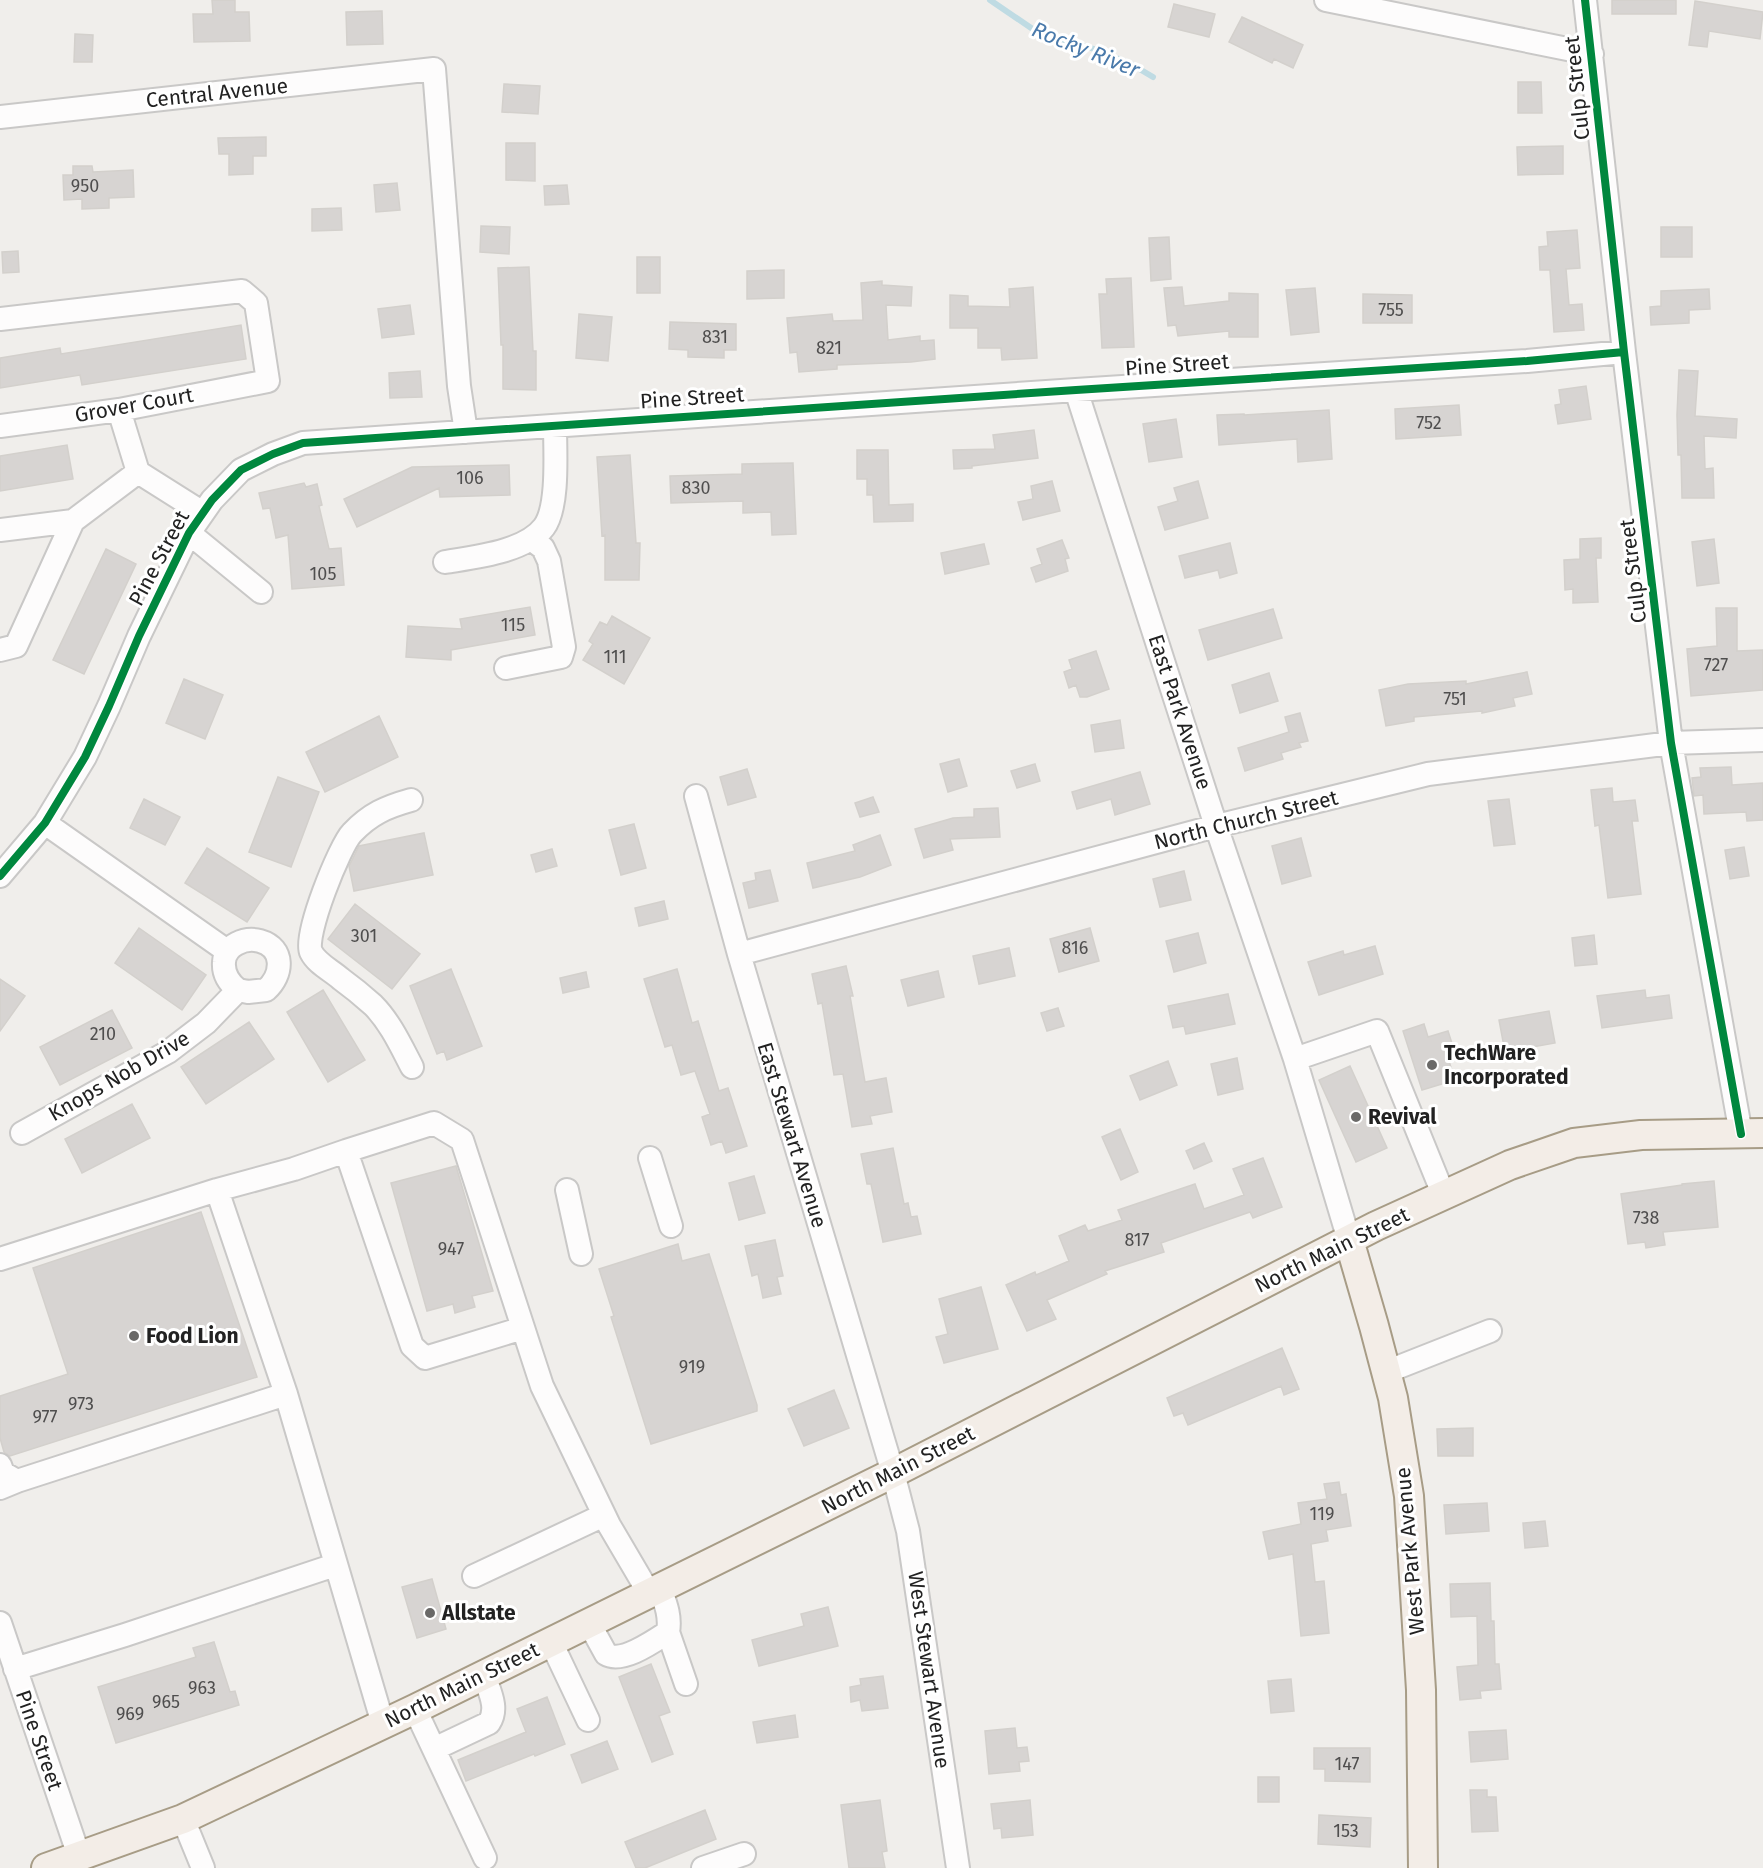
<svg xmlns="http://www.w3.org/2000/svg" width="1763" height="1868" font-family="'Fira Sans',sans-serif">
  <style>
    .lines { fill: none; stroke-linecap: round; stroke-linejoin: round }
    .stream { stroke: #bfdbe3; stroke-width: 6 }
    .building { fill: #d7d4d2; stroke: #d3d0cc; stroke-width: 1.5 }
    .minor-casing { stroke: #c9c8c7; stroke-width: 26 }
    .major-casing { stroke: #a79c86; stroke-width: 32 }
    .minor { stroke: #fdfcfc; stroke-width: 22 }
    .major { stroke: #f3ede7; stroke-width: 28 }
    .cycleway-casing { stroke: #fff; stroke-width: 11 }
    .cycleway { stroke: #00873e; stroke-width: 8 }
    .poi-dot { fill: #6a6968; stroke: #fff; stroke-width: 2 }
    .labels { text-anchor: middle; stroke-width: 6; stroke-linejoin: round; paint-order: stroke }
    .number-label { font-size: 18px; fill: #4f4e4e }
    .street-label { font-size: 21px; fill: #222; stroke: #fff }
    .poi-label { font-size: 21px; font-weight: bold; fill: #222; stroke: #fff; text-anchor: start }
    .water-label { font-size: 22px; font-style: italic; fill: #4a7aab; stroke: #fff }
  </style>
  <rect width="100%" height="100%" fill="#f0eeeb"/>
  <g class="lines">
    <path class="stream" d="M 990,0 L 1037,32 L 1094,49 L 1131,64 L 1153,77"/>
  </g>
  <path class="building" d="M 212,0 L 235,0 L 235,12 L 249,12 L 250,41 L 194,42 L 193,14 L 213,14 Z
    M 1612,0 L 1676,0 L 1676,14 L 1612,14 Z
    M 1695,1 L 1763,12 L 1760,39 L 1709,31 L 1707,47 L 1689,45 Z
    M 1174,4 L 1215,14 L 1209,37 L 1168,27 Z
    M 382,11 L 383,44 L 347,45 L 346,12 Z
    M 1242,17 L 1303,45 L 1293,68 L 1274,59 L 1272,63 L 1229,42 Z
    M 75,34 L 93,35 L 92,62 L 74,62 Z
    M 1518,82 L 1541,82 L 1542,113 L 1518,113 Z
    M 504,84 L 540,86 L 538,114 L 502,112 Z
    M 266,137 L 266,156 L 253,156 L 253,174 L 229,175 L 229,154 L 219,154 L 218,138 Z
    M 506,143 L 535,143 L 535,181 L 506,180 Z
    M 1563,146 L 1563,174 L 1518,175 L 1517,147 Z
    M 73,166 L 92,166 L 93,172 L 133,170 L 134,197 L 109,198 L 109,208 L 82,209 L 82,199 L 64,200 L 63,175 L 73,175 Z
    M 397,183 L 400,210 L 376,212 L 374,185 Z
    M 567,185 L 569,204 L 545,205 L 544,186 Z
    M 341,208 L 342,230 L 312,231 L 312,209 Z
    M 481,226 L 510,227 L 509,254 L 480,252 Z
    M 1661,227 L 1692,227 L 1692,257 L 1661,257 Z
    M 1577,230 L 1580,268 L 1566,269 L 1569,305 L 1582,304 L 1584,330 L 1554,332 L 1550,270 L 1540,270 L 1539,247 L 1548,246 L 1547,232 Z
    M 1169,237 L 1171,279 L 1151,281 L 1149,238 Z
    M 18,251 L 19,272 L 3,273 L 2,252 Z
    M 637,257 L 660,257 L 660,293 L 637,293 Z
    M 529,267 L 533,351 L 536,351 L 536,390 L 503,389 L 503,345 L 501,345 L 498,268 Z
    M 784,270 L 784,298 L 747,299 L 747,271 Z
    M 1131,278 L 1134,347 L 1102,348 L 1099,294 L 1107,294 L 1106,279 Z
    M 882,281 L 882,285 L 912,287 L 911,306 L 886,305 L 888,340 L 920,336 L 920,341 L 934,340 L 935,359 L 911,362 L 837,365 L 837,369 L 799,372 L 797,352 L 790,353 L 787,318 L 832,314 L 833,321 L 863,320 L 861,283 Z
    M 1033,287 L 1037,358 L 1002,360 L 1001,348 L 978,348 L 978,328 L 950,328 L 950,295 L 968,296 L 968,306 L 1010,307 L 1009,289 Z
    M 1182,287 L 1184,306 L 1229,301 L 1229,293 L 1258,294 L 1258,337 L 1229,337 L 1229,331 L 1178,336 L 1176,325 L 1168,326 L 1164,288 Z
    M 1315,288 L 1319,332 L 1291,335 L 1286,290 Z
    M 1709,289 L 1710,309 L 1689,310 L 1689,323 L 1651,325 L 1650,307 L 1661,306 L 1661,291 Z
    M 1363,294 L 1412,295 L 1412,323 L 1363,323 Z
    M 410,305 L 414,334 L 382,338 L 378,309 Z
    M 579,314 L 612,317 L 608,361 L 576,358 Z
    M 670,322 L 736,324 L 736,350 L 724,350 L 724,358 L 688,357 L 688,350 L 669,349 Z
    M 241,325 L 246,359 L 82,385 L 80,375 L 0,388 L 0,358 L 60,348 L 61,354 Z
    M 1679,370 L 1698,371 L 1695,416 L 1737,419 L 1736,438 L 1704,436 L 1705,469 L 1713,468 L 1714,498 L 1682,498 L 1681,455 L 1678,455 L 1677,415 Z
    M 420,371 L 422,397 L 390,398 L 389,373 Z
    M 1586,386 L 1591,419 L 1558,424 L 1555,405 L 1561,404 L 1559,390 Z
    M 1459,405 L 1461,435 L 1396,439 L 1395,409 Z
    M 1329,410 L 1332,459 L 1298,462 L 1297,439 L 1219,445 L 1217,415 L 1244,414 L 1244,415 Z
    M 1176,419 L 1182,457 L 1149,462 L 1143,424 Z
    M 1034,430 L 1038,458 L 972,466 L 972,468 L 954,469 L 953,450 L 995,449 L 993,435 Z
    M 67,445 L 73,479 L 0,491 L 0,456 Z
    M 857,450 L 888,450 L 889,505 L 913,504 L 913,521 L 874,522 L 873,495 L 867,495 L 867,479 L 857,479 Z
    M 630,455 L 636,543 L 640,543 L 639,580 L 605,580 L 605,535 L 602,536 L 597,457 Z
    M 793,463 L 796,534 L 772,535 L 771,512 L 743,513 L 743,501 L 671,503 L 670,476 L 742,474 L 742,464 Z
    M 509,465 L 510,495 L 440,497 L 439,488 L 357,527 L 344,499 L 412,467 Z
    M 1052,481 L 1060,511 L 1023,520 L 1018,502 L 1033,499 L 1031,486 Z
    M 1198,481 L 1208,518 L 1165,530 L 1158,507 L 1178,501 L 1174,488 Z
    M 304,483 L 306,487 L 317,484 L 322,505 L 319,506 L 329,549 L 341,548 L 344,585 L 292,589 L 288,535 L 276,538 L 270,508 L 263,509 L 259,493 Z
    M 1601,538 L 1601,558 L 1596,558 L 1598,602 L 1573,603 L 1573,589 L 1565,590 L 1564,560 L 1580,559 L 1580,539 Z
    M 1714,539 L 1719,583 L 1697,586 L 1692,542 Z
    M 1062,540 L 1069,558 L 1065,559 L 1068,571 L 1036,582 L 1031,568 L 1042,564 L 1037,549 Z
    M 1230,543 L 1237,573 L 1220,578 L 1218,570 L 1185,578 L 1179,556 Z
    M 984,544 L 989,564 L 945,574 L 941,553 Z
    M 106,549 L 136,564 L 84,674 L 53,660 Z
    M 530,607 L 535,635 L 451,650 L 451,660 L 406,657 L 408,626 L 462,629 L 460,619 Z
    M 1716,608 L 1737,608 L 1737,651 L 1763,650 L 1763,690 L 1691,696 L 1687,649 L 1717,646 Z
    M 1273,609 L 1282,638 L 1208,660 L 1199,630 Z
    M 612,616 L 650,638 L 624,684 L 583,660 L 593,644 L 589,641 L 600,622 L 607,625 Z
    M 1096,651 L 1109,689 L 1087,697 L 1080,697 L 1076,685 L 1069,688 L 1064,672 L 1072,669 L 1069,660 Z
    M 1527,672 L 1532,694 L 1513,698 L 1515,706 L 1482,713 L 1482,711 L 1414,717 L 1414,721 L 1386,726 L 1379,690 L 1408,684 L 1466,681 L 1466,684 Z
    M 1269,673 L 1278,701 L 1240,713 L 1232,685 Z
    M 184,679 L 223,695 L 205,739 L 166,723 Z
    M 1300,713 L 1308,741 L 1299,743 L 1301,747 L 1281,753 L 1283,759 L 1245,771 L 1238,748 L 1289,732 L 1285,717 Z
    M 379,716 L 398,757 L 325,792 L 306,752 Z
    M 1120,720 L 1124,748 L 1095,752 L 1091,725 Z
    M 959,759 L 967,786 L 948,792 L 940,764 Z
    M 1035,764 L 1040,781 L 1017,788 L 1011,771 Z
    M 1731,767 L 1732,785 L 1763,783 L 1763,820 L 1747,821 L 1746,812 L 1704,814 L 1703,795 L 1694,796 L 1692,778 L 1701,777 L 1700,768 Z
    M 747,769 L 756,797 L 728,805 L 720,777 Z
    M 1140,772 L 1150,804 L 1115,815 L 1111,799 L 1077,809 L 1072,792 Z
    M 278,777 L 319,792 L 291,867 L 249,852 Z
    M 1612,788 L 1613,802 L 1635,800 L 1638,821 L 1632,821 L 1641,894 L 1608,898 L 1599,825 L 1595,826 L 1591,790 Z
    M 873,797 L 879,812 L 860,817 L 855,803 Z
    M 144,799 L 180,817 L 165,845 L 130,828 Z
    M 1509,799 L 1515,844 L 1494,846 L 1488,801 Z
    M 998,808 L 1000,837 L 950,839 L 953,850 L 924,858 L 915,829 L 953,818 L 974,817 L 974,809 Z
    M 634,824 L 646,868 L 621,875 L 609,830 Z
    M 424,833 L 433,875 L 354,891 L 349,866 L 359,846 Z
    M 880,835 L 891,865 L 860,877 L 813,888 L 807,863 L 855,851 L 853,845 Z
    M 1301,838 L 1311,876 L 1282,884 L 1272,846 Z
    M 1744,847 L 1749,876 L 1730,879 L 1725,850 Z
    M 207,848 L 269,888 L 247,922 L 185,883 Z
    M 552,849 L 557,866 L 536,872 L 531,855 Z
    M 770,870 L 778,901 L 749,908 L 743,883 L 756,880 L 755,873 Z
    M 1184,871 L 1191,900 L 1160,907 L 1153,879 Z
    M 664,901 L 668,919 L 639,926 L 635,908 Z
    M 355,904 L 420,954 L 392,989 L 328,939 Z
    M 139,928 L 206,975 L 182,1010 L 115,963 Z
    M 1090,928 L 1099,961 L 1059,972 L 1050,939 Z
    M 1198,933 L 1206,963 L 1174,972 L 1166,941 Z
    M 1594,935 L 1597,964 L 1575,966 L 1572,938 Z
    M 1375,946 L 1383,974 L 1319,995 L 1308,962 L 1343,951 L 1344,955 Z
    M 1009,948 L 1015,976 L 979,984 L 973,956 Z
    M 846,966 L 853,996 L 850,996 L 865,1082 L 886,1078 L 892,1112 L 870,1116 L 872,1124 L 852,1127 L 843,1074 L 834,1075 L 822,1003 L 818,1004 L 812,974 Z
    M 451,969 L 482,1046 L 447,1060 L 444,1051 L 437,1054 L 410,986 Z
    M 677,969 L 692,1023 L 698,1021 L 719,1091 L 728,1088 L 747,1146 L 726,1153 L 722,1141 L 711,1145 L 702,1117 L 710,1114 L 695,1071 L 681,1075 L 672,1045 L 665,1047 L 644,979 Z
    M 938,971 L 944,997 L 908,1006 L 901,980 Z
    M 586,972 L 589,987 L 563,993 L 560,978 Z
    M 0,979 L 25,996 L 0,1031 Z
    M 323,990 L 365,1060 L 328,1082 L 287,1012 Z
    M 1645,990 L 1646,998 L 1669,995 L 1672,1018 L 1602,1028 L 1597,996 Z
    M 1228,994 L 1235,1024 L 1186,1034 L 1184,1026 L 1173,1028 L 1168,1006 Z
    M 1058,1008 L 1064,1026 L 1047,1031 L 1041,1013 Z
    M 112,1010 L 132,1048 L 60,1085 L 40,1047 Z
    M 1549,1011 L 1555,1043 L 1505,1052 L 1499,1020 Z
    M 249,1022 L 274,1059 L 206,1104 L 181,1067 Z
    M 1424,1024 L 1428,1037 L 1448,1031 L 1456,1056 L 1448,1058 L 1455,1080 L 1422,1090 L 1403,1031 Z
    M 1237,1058 L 1243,1089 L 1218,1095 L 1211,1064 Z
    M 1168,1061 L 1177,1085 L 1140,1100 L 1130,1076 Z
    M 1350,1066 L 1387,1148 L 1356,1162 L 1319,1080 Z
    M 132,1104 L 150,1138 L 82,1173 L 65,1139 Z
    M 1120,1129 L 1138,1172 L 1121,1180 L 1102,1137 Z
    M 1204,1143 L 1212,1161 L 1194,1169 L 1186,1151 Z
    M 893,1148 L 904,1204 L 908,1203 L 911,1217 L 917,1216 L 921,1234 L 883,1242 L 871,1184 L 867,1184 L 861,1154 Z
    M 1263,1158 L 1282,1207 L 1253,1218 L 1250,1212 L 1161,1243 L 1164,1252 L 1105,1271 L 1107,1274 L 1047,1300 L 1056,1319 L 1027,1331 L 1006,1285 L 1035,1272 L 1036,1275 L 1069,1261 L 1059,1236 L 1085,1225 L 1088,1231 L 1122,1220 L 1118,1210 L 1195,1184 L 1204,1209 L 1244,1195 L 1233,1169 Z
    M 456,1166 L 493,1291 L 472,1296 L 475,1307 L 455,1313 L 453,1304 L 427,1311 L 391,1183 Z
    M 754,1176 L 765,1213 L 739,1220 L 729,1183 Z
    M 1714,1181 L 1718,1227 L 1663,1232 L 1665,1245 L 1646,1248 L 1645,1242 L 1628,1244 L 1621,1194 L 1682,1185 L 1682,1184 Z
    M 201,1212 L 257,1377 L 10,1456 L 4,1452 L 0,1438 L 0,1396 L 68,1374 L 33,1268 Z
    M 775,1240 L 783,1276 L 777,1277 L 781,1294 L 763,1298 L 758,1274 L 752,1276 L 745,1246 Z
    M 678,1244 L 682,1261 L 709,1254 L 757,1405 L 757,1411 L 651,1444 L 611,1317 L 614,1316 L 599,1269 Z
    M 981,1287 L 998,1349 L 944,1363 L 936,1337 L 948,1334 L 939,1299 Z
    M 1282,1348 L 1299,1389 L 1284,1395 L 1281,1386 L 1188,1425 L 1183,1413 L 1174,1416 L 1167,1398 Z
    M 834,1390 L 849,1428 L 804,1446 L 788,1409 Z
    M 1473,1428 L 1473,1456 L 1438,1456 L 1437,1429 Z
    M 1339,1482 L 1341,1495 L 1346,1494 L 1351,1526 L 1326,1530 L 1328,1541 L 1311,1544 L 1315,1582 L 1324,1581 L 1329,1633 L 1301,1636 L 1293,1554 L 1269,1559 L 1263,1532 L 1301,1524 L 1298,1503 L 1327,1499 L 1324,1484 Z
    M 1487,1503 L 1489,1531 L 1446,1534 L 1444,1505 Z
    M 1545,1521 L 1548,1546 L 1525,1548 L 1523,1523 Z
    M 432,1579 L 446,1629 L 417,1638 L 402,1587 Z
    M 1490,1583 L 1491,1621 L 1494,1621 L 1495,1664 L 1499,1664 L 1501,1689 L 1480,1691 L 1481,1698 L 1460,1700 L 1457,1667 L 1478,1665 L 1477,1616 L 1451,1617 L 1450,1584 Z
    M 828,1607 L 838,1646 L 759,1666 L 752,1640 L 804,1626 L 801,1614 Z
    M 214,1642 L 230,1692 L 235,1691 L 239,1705 L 116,1743 L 98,1687 L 196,1657 L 193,1648 Z
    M 651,1664 L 670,1712 L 659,1716 L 673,1754 L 652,1762 L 619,1677 Z
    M 883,1676 L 888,1708 L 862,1711 L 860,1700 L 851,1702 L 850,1687 L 861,1685 L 860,1679 Z
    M 1291,1679 L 1294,1711 L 1271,1713 L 1268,1681 Z
    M 547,1697 L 565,1744 L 535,1756 L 534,1754 L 466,1781 L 458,1760 L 526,1732 L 517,1709 Z
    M 795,1715 L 798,1737 L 757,1743 L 753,1722 Z
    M 1015,1728 L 1017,1748 L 1027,1747 L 1029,1761 L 1019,1762 L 1020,1771 L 989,1774 L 985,1731 Z
    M 1506,1730 L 1508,1759 L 1471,1762 L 1469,1732 Z
    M 607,1741 L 618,1769 L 582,1783 L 571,1755 Z
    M 1314,1748 L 1370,1748 L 1370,1782 L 1325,1781 L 1325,1769 L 1314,1769 Z
    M 1258,1777 L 1279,1777 L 1279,1802 L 1258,1802 Z
    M 1470,1790 L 1487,1790 L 1487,1797 L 1496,1797 L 1498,1831 L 1472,1832 Z
    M 880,1800 L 887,1851 L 882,1852 L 885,1868 L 849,1868 L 841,1805 Z
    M 1030,1800 L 1033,1835 L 1002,1838 L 1001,1828 L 994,1829 L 991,1804 Z
    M 705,1810 L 716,1839 L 645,1868 L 636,1868 L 625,1842 Z
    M 1319,1815 L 1371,1818 L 1370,1847 L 1318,1844 Z"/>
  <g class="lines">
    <g class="minor-casing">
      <path id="minor" d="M 1326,0 L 1592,54
        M 1585,0 L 1624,352 L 1671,743 L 1741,1134
        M 0,117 L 434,69 L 459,386 L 466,432
        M 0,319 L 242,291 L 256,303 L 268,381 L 119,410 L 0,426
        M 1076,390 L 1216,826 L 1295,1059 L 1349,1240
        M 119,410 L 138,472 L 203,513
        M 0,530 L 73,521
        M 189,533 L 261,592
        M 445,562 C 475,557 525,552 544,527 C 559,507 555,451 555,426
        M 0,650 L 16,646 L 73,521 L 138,472
        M 506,668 L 561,657 L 564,647 L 549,561 L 543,548 L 531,539
        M 696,796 L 739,954 L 893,1473 L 908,1531 L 958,1868
        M 411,800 C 386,807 370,814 352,833 C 340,845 303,937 311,952 C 317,964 331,970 341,979 C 352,987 363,996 373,1005 C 390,1022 401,1046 412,1067
        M 45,823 L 227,951
        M 0,876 L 45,823 L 85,757 L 109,706 L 139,636 L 189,533 L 212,500 L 241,470 L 273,454 L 303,443 L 1076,390 L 1527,361 L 1624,352
        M 739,954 L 1216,826 L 1428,774 L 1671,743 L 1763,740
        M 1295,1059 L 1377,1031 L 1444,1196
        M 22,1133 L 168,1052 L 206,1023 L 238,990 L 248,992 L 266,990 C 283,975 285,948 260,941 C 245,937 225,945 224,962 C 223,974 229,983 238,990
        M 346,1151 L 294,1169 L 217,1190 L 286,1394 L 383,1724
        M 650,1158 L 671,1226
        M 567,1190 L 581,1254
        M 0,1259 L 217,1190
        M 523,1328 L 425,1358 L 412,1346 L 346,1151 L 434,1123 L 462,1140 L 542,1386 L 609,1525 L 649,1593
        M 1386,1372 L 1490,1331
        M 0,1465 L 3,1473 L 17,1481
        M 0,1488 L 17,1481 L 286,1394
        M 474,1576 L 604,1515
        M 0,1623 L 79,1856
        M 589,1623 L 606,1654 C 622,1664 654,1641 668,1632 C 671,1616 665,1602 660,1588
        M 668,1632 L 686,1684
        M 551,1642 L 588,1720
        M 15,1669 L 125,1635 L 335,1565
        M 415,1709 L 485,1858
        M 434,1749 L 489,1723 C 499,1708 489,1691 484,1675
        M 183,1819 L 203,1868
        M 703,1868 L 744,1854"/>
    </g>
    <g class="major-casing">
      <path id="major" d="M 1349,1240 L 1374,1326 L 1393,1398 L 1409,1496 L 1421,1690 L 1423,1868
        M 46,1868 L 183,1819 L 415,1709 L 893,1473 L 1376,1226 L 1510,1165 L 1574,1143 L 1641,1135 L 1763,1133"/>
    </g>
    <use href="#minor" class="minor"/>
    <use href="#major" class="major"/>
    <g class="cycleway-casing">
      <path id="cycleway" d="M 1585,0 L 1624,352 L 1671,743 L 1741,1134
        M 0,876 L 45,823 L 85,757 L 109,706 L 139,636 L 189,533 L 212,500 L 241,470 L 273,454 L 303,443 L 1076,390 L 1527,361 L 1624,352"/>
    </g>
    <use href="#cycleway" class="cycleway"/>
  </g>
  <g class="poi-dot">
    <circle cx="1432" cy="1065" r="6"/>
    <circle cx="1356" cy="1117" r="6"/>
    <circle cx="134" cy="1336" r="6"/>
    <circle cx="430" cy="1613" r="6"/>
  </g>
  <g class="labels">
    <g class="number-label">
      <text x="85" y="192">950</text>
      <text x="1391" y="316">755</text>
      <text x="715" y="343">831</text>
      <text x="829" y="354">821</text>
      <text x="1429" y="429">752</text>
      <text x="470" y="484">106</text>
      <text x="696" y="494">830</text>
      <text x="323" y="580">105</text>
      <text x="513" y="631">115</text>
      <text x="615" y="663">111</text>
      <text x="1716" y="671">727</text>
      <text x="1455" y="705">751</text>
      <text x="364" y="942">301</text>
      <text x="1075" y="954">816</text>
      <text x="103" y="1040">210</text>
      <text x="1646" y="1224">738</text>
      <text x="1137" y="1246">817</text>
      <text x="451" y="1255">947</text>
      <text x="692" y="1373">919</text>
      <text x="81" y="1410">973</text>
      <text x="45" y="1423">977</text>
      <text x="1322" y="1520">119</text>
      <text x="202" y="1694">963</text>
      <text x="166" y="1708">965</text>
      <text x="130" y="1720">969</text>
      <text x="1347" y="1770">147</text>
      <text x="1346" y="1837">153</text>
    </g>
    <g class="street-label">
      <text transform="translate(1577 88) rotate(-96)" y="7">Culp Street</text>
      <text transform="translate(217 93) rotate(-6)" y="7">Central Avenue</text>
      <text transform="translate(1177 365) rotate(-4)" y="7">Pine Street</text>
      <text transform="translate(692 398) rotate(-4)" y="7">Pine Street</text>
      <text transform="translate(134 405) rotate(-10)" y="7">Grover Court</text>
      <text transform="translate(159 558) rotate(-62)" y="7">Pine Street</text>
      <text transform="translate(1633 571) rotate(-97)" y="7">Culp Street</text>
      <text transform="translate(1180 712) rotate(72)" y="7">East Park Avenue</text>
      <text transform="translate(1246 820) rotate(-14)" y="7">North Church Street</text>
      <text transform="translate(119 1076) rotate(-30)" y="7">Knops Nob Drive</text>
      <text transform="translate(792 1135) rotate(73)" y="7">East Stewart Avenue</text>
      <text transform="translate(1332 1250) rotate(-26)" y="7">North Main Street</text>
      <text transform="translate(898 1470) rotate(-27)" y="7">North Main Street</text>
      <text transform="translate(1410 1551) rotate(-95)" y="7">West Park Avenue</text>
      <text transform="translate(929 1670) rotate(82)" y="7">West Stewart Avenue</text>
      <text transform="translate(462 1685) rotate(-26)" y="7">North Main Street</text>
      <text transform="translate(39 1740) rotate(71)" y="7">Pine Street</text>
    </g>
    <g class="poi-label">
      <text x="1444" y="1060">TechWare<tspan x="1444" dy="24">Incorporated</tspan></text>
      <text x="1368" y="1124">Revival</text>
      <text x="146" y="1343">Food Lion</text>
      <text x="442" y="1620">Allstate</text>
    </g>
    <g class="water-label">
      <text transform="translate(1086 49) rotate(22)" y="8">Rocky River</text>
    </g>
  </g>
</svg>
